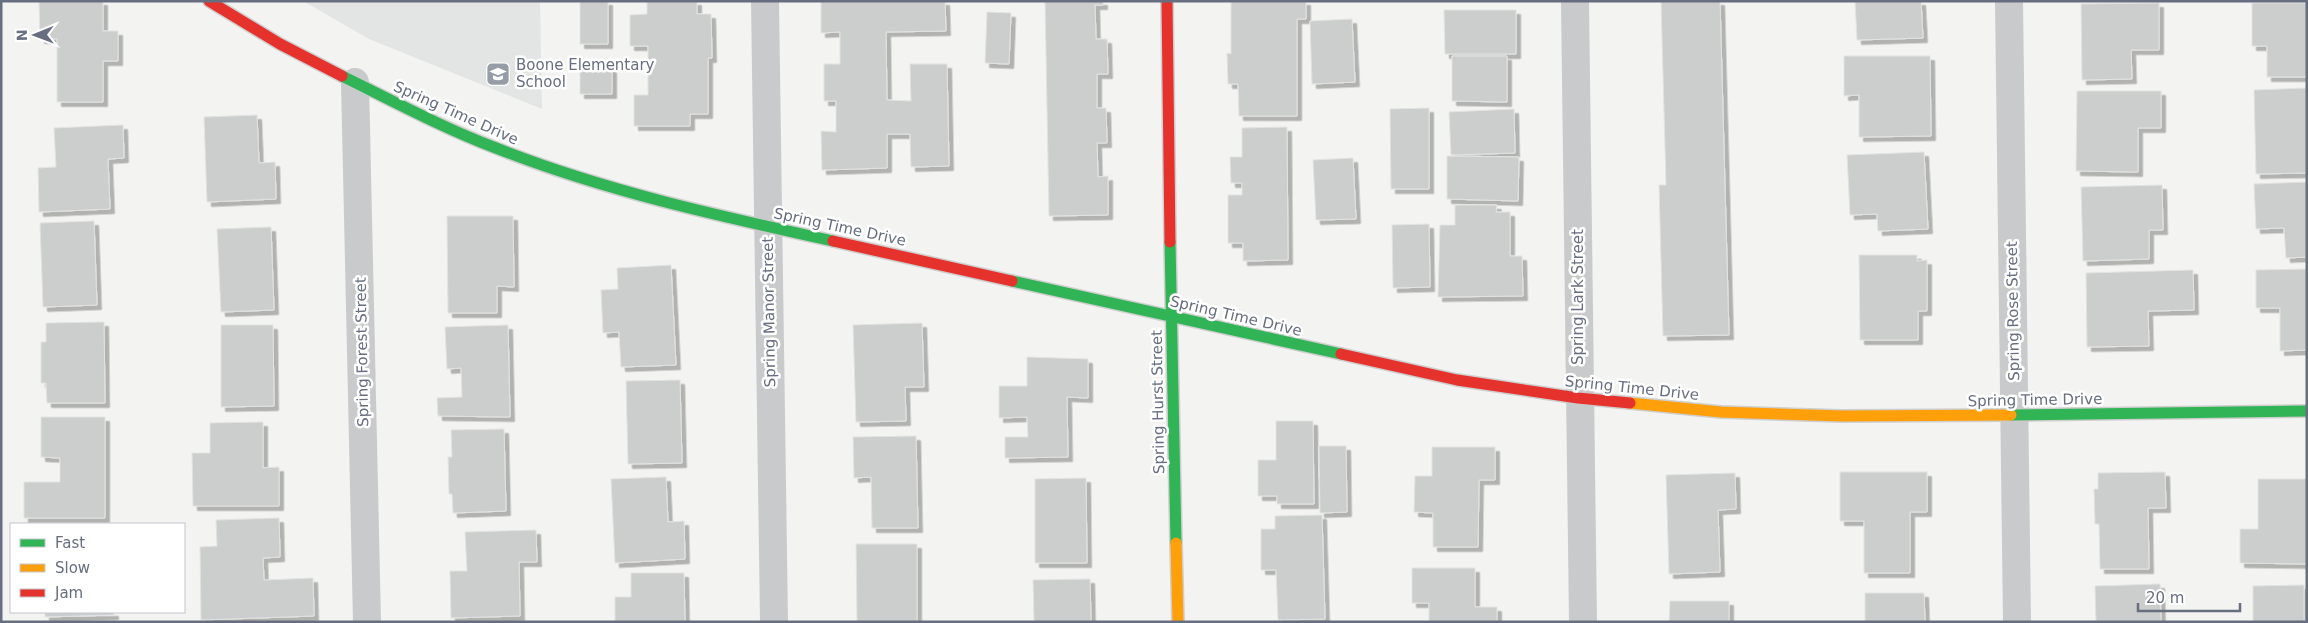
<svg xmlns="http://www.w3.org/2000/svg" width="2308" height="623" font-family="'DejaVu Sans',sans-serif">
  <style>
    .built { fill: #e3e4e4 }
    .building { fill: #cccece; stroke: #e2e2e2; filter: url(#shadow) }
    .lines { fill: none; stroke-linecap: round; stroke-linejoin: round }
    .fast-casing { stroke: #cfcfd0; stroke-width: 14 }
    .slow-casing { stroke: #cfcfd0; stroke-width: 14 }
    .jam-casing { stroke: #cfcfd0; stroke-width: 14 }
    .street { stroke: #c9cacb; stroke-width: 28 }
    .fast { stroke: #30b455; stroke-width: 11 }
    .slow { stroke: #ff9f0a; stroke-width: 11 }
    .jam { stroke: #e5322d; stroke-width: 11 }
    .labels { text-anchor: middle; stroke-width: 5; stroke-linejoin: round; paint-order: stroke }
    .poi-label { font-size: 15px; fill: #666e7f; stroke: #fff; text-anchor: start }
    .street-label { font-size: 15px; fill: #666e7f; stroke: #fff }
  </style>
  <defs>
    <filter id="shadow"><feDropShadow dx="4.5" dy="4.5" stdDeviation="0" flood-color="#0004"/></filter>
  </defs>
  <rect width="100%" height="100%" fill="#f3f3f2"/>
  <path class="built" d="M 303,1 L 540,1 L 542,109 L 369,39 Z"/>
  <path class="building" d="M 39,1 L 103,1 L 103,31 L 118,31 L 118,61 L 103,61 L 103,102 L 57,102 L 57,39 L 40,39 Z
    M 580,1 L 608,1 L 608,44 L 580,44 Z
    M 647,1 L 697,1 L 697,14 L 711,14 L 712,58 L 708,58 L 708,114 L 690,114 L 690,126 L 634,126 L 634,95 L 648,95 L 648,46 L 630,46 L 630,15 L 647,14 Z
    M 821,1 L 945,1 L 946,31 L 886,32 L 887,100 L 911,101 L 910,64 L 947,64 L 949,166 L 911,167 L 910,134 L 887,134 L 887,168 L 822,170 L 821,131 L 836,132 L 836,101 L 824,101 L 824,64 L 840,64 L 840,32 L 821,33 Z
    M 1045,1 L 1103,1 L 1103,5 L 1095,5 L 1096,39 L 1107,39 L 1108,74 L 1097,74 L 1097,108 L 1106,108 L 1107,143 L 1097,143 L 1098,177 L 1108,176 L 1108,215 L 1049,216 Z
    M 1231,1 L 1306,1 L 1306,19 L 1297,19 L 1297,116 L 1239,116 L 1238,84 L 1228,84 L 1227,53 L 1231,54 Z
    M 1661,1 L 1720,1 L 1729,335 L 1663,336 L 1659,185 L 1666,185 Z
    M 1855,1 L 1921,1 L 1923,38 L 1857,40 Z
    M 2159,3 L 2159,50 L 2131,50 L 2132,79 L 2082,80 L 2081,4 Z
    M 2252,3 L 2307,3 L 2307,77 L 2267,77 L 2267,46 L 2252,46 Z
    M 1444,10 L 1516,10 L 1516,54 L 1445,54 Z
    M 987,12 L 1011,13 L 1009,64 L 985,63 Z
    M 1352,19 L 1355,82 L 1312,84 L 1310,21 Z
    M 1452,56 L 1507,56 L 1507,102 L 1452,101 Z
    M 1844,56 L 1930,56 L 1931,136 L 1859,137 L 1859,95 L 1844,96 Z
    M 580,63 L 612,63 L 612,94 L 580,94 Z
    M 2307,88 L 2307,173 L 2256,174 L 2254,90 Z
    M 2077,91 L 2161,91 L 2161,128 L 2138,128 L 2138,172 L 2076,171 Z
    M 1429,108 L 1429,189 L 1391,189 L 1390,109 Z
    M 1514,109 L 1515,153 L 1451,155 L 1449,112 Z
    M 257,115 L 259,163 L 275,162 L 276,199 L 207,202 L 204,117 Z
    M 123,125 L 124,158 L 108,159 L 110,209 L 39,212 L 38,168 L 56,167 L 54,128 Z
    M 1287,127 L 1288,260 L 1243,261 L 1243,243 L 1228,243 L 1228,195 L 1242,195 L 1242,183 L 1231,183 L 1230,157 L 1242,157 L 1242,128 Z
    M 1924,152 L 1928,229 L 1878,231 L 1877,214 L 1850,215 L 1847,155 Z
    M 1447,156 L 1519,157 L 1518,201 L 1447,199 Z
    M 1353,158 L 1356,219 L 1316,220 L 1313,160 Z
    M 2307,182 L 2307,257 L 2286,258 L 2284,228 L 2256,229 L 2254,184 Z
    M 2162,185 L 2163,230 L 2149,230 L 2149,259 L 2083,261 L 2081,187 Z
    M 1455,205 L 1497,205 L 1496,212 L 1510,212 L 1510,256 L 1522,256 L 1523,296 L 1438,297 L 1440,225 L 1455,225 Z
    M 447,216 L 513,216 L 514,287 L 497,286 L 497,313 L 448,313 Z
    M 94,221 L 97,305 L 43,307 L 40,223 Z
    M 1429,224 L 1430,287 L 1393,288 L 1392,225 Z
    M 271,227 L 274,310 L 221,312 L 217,229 Z
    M 1859,255 L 1917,255 L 1917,261 L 1927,260 L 1927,311 L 1918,311 L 1918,340 L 1860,340 Z
    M 671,265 L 676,365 L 621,367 L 619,332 L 603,333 L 601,290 L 618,289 L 617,268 Z
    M 2307,269 L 2307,350 L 2280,351 L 2280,308 L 2256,308 L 2256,270 Z
    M 2193,270 L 2194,310 L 2148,311 L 2149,346 L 2087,347 L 2086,273 Z
    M 104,322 L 105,403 L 47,403 L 46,383 L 41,383 L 41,342 L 46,342 L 46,323 Z
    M 922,323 L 924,387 L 905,387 L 906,421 L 856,422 L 853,325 Z
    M 221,325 L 273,325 L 274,406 L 221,407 Z
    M 508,325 L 510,417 L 438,416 L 437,398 L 462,397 L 461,368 L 447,369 L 445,327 Z
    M 1027,357 L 1088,359 L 1088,398 L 1067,397 L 1068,457 L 1005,458 L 1005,437 L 1028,437 L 1027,417 L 999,418 L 999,386 L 1027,386 Z
    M 680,380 L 682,463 L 628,464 L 626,381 Z
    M 41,417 L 105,417 L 105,518 L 24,518 L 24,482 L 60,482 L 60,458 L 41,457 Z
    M 1276,421 L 1313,421 L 1314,504 L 1277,504 L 1277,496 L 1258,496 L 1258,460 L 1276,460 Z
    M 263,422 L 263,468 L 279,467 L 279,506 L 193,506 L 192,453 L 210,453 L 210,423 Z
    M 504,429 L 506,511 L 453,513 L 452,494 L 449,494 L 448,457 L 452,457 L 451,430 Z
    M 916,436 L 918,528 L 872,528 L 871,477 L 854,478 L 853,437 Z
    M 1319,446 L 1346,446 L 1347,512 L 1320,513 Z
    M 1432,447 L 1495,447 L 1495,480 L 1479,480 L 1478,547 L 1433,547 L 1433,513 L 1414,512 L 1415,476 L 1432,476 Z
    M 1840,472 L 1927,472 L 1927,512 L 1910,512 L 1910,573 L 1864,573 L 1864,521 L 1840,521 Z
    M 2165,472 L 2166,508 L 2148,508 L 2149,569 L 2100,569 L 2099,524 L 2095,524 L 2094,489 L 2098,489 L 2098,473 Z
    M 1735,473 L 1736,509 L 1718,510 L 1720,572 L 1669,574 L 1666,475 Z
    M 666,477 L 668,522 L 684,521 L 685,559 L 615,563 L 611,479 Z
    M 1086,478 L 1087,563 L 1035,563 L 1035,479 Z
    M 2258,479 L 2307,479 L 2307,564 L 2240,563 L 2240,529 L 2258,529 Z
    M 1322,515 L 1325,619 L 1278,620 L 1276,570 L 1261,570 L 1261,529 L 1275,529 L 1275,516 Z
    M 279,518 L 280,557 L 263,558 L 264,580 L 313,578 L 314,616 L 201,620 L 200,547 L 217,546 L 216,520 Z
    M 536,530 L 537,562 L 519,562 L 520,616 L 451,618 L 450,571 L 467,571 L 465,532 Z
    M 856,544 L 917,544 L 917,622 L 857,622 Z
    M 1412,568 L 1475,568 L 1475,607 L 1497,607 L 1497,622 L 1429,622 L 1429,603 L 1412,603 Z
    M 631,573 L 684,573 L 685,622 L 615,622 L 615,597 L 631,597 Z
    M 1090,579 L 1091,622 L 1034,622 L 1033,580 Z
    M 2160,584 L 2161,622 L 2096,622 L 2095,586 Z
    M 2304,585 L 2304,622 L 2253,622 L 2253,586 Z
    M 1865,593 L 1924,593 L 1925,622 L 1865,622 Z
    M 1670,601 L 1729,601 L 1729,622 L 1669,622 Z
    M 45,612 L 114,612 L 114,615 L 45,617 Z"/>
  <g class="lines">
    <g class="fast-casing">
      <path id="fast" d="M 342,76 C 393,101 443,128 496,148 C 605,191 719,216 833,241
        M 1170,242 L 1176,543
        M 1012,281 L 1341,354
        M 2011,415 L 2307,411"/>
    </g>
    <g class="slow-casing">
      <path id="slow" d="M 1630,403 L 1721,412 L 1842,416 L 2011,415
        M 1176,543 L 1178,622"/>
    </g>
    <g class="jam-casing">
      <path id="jam" d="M 209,1 L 280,44 L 342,76
        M 1167,1 L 1170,242
        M 833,241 L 1012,281
        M 1341,354 L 1457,380 L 1578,398 L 1630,403"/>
    </g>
    <path class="street" d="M 765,1 L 774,622
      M 1575,1 L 1583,622
      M 2009,1 L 2017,622
      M 355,82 L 367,622"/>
    <use href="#fast" class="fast"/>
    <use href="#slow" class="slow"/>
    <use href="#jam" class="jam"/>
  </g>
  <defs>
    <g id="school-square" transform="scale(1.25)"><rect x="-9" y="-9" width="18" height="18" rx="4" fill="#979da7" stroke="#fff"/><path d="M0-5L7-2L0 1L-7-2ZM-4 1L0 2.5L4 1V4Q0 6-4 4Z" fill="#fff"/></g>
  </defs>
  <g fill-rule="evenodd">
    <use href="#school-square" x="498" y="74"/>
  </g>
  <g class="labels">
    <g class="poi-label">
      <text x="516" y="70">Boone Elementary<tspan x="516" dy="17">School</tspan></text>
    </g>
    <g class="street-label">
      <text transform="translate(456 113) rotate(24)" y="5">Spring Time Drive</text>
      <text transform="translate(840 227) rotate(12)" y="5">Spring Time Drive</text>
      <text transform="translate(1578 297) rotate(-90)" y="5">Spring Lark Street</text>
      <text transform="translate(2013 311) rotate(-91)" y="5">Spring Rose Street</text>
      <text transform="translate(769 312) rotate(-91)" y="5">Spring Manor Street</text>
      <text transform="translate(1236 316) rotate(13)" y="5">Spring Time Drive</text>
      <text transform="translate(362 352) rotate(-91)" y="5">Spring Forest Street</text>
      <text transform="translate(1632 388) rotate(6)" y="5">Spring Time Drive</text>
      <text transform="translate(2035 400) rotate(-1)" y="5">Spring Time Drive</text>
      <text transform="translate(1158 402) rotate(-91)" y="5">Spring Hurst Street</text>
    </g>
  </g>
  <rect width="2308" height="623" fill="none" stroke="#666e7f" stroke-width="5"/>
  <rect x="10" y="523" width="175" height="90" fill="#ffffff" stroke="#c2c5cc"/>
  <rect x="20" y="539" width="25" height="8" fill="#30b455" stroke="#c2c5cc"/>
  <text x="55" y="548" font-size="15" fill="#666e7f">Fast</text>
  <rect x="20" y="564" width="25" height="8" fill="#ff9f0a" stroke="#c2c5cc"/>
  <text x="55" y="573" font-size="15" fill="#666e7f">Slow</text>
  <rect x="20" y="589" width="25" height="8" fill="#e5322d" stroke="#c2c5cc"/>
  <text x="55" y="598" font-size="15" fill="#666e7f">Jam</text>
  <g transform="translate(35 35) rotate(269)" stroke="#ffffff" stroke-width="4" paint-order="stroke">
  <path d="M0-4L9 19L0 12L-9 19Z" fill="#666e7f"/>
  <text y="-8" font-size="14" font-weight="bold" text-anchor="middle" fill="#666e7f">N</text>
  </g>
  <path d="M2138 603v8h102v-8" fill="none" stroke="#666e7f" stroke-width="2.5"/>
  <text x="2146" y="603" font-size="15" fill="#666e7f" stroke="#ffffff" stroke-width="4" paint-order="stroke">20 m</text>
</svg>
